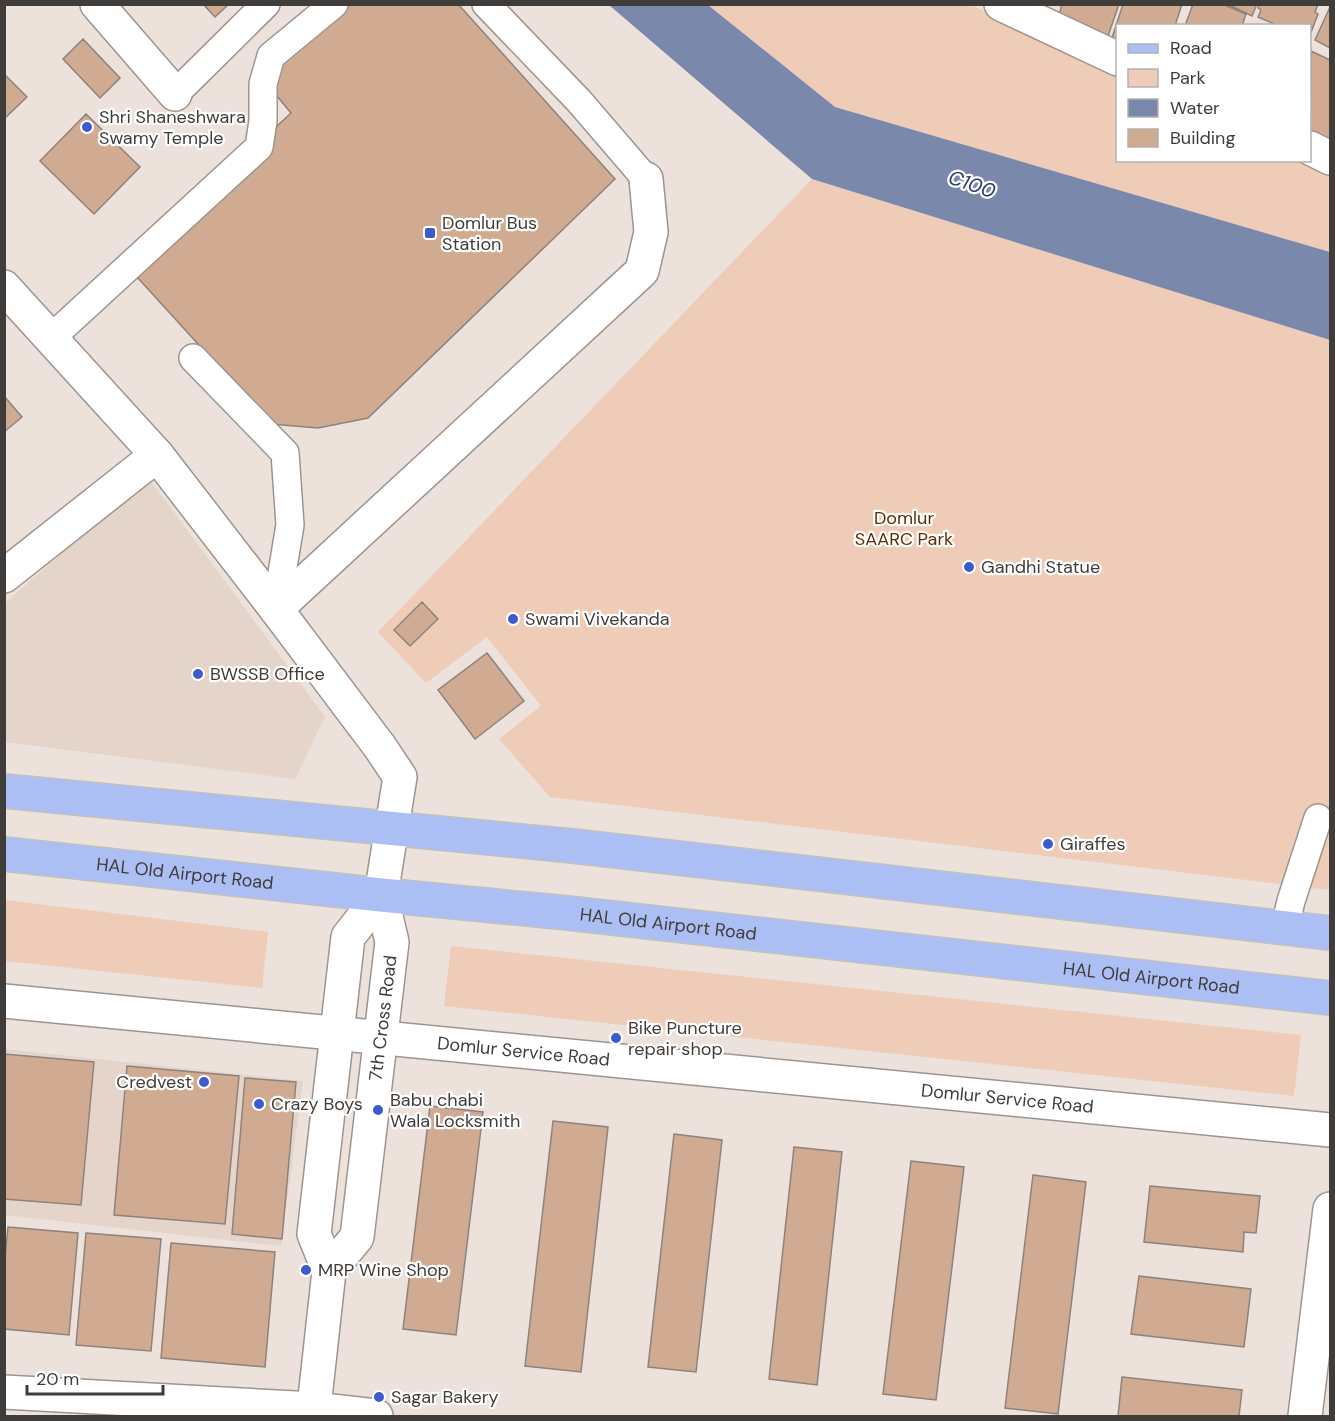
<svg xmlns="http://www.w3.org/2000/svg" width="1335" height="1421" font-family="'DM Sans',sans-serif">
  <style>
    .built { fill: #e5d4c9 }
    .green { fill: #eeccb7 }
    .water { fill: #7a88ab }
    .building { fill: #d1aa92; stroke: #8d837e; stroke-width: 1.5 }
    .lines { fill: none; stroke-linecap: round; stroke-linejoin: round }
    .service-casing { stroke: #9e948e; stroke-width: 30 }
    .minor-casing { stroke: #9e948e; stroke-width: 36 }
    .tertiary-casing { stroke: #9e948e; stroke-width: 36 }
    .primary-casing { stroke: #c2c1c0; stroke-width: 36 }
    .service { stroke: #fff; stroke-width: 27 }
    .minor { stroke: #fff; stroke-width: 33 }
    .tertiary { stroke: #fff; stroke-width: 33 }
    .primary { stroke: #acbff5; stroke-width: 33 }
    .poi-dot { fill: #3d5bcd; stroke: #fff; stroke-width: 2 }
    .labels { text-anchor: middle; stroke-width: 4.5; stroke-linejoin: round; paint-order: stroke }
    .poi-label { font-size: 18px; fill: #403c39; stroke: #fff; text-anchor: start }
    .park-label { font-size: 18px; fill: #5d2d04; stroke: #fff }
    .street-label { font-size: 18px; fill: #403c39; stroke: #fff }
    .water-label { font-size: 20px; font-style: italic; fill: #2b3b6c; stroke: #fff }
  </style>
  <rect width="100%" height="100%" fill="#ece1db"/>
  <path class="built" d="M 148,477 L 325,717 L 295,779 L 5,742 L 4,604 Z
    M 5,1049 L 303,1081 L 281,1246 L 5,1215 Z"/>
  <path class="green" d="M 708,5 L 971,5 L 1117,72 L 1118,160 L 1308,160 L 1330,171 L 1330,252 L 835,107 Z
    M 812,179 L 1330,340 L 1330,890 L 550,797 L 499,739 L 541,706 L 487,637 L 426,683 L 378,632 Z
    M 5,900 L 268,932 L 262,988 L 5,961 Z
    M 451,946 L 1301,1035 L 1294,1096 L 444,1006 Z"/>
  <path class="water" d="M 609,5 L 708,5 L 835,107 L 1330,252 L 1330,340 L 812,179 Z"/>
  <path class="building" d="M 203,4 L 229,4 L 215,17 Z
    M 335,4 L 458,4 L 615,179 L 368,418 L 318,428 L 271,424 L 127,266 L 291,113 L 258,73 Z
    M 1062,4 L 1119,4 L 1108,36 L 1082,27 L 1059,15 Z
    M 1123,4 L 1182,4 L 1175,26 L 1118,26 L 1118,43 L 1111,41 Z
    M 1193,4 L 1222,4 L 1246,14 L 1242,26 L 1185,26 Z
    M 1227,4 L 1257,4 L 1252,16 Z
    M 1259,4 L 1318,4 L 1315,12 L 1318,14 L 1310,35 L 1310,26 L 1279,26 L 1258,17 L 1261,10 L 1258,8 Z
    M 1330,7 L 1330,48 L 1315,40 Z
    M 83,39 L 120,78 L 100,98 L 63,59 Z
    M 1311,51 L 1330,60 L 1330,143 L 1310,136 Z
    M 4,74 L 27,97 L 4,119 Z
    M 86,114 L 140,167 L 94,214 L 40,161 Z
    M 4,396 L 22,417 L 4,432 Z
    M 422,602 L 438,619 L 410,646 L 394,630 Z
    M 487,653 L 524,701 L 475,739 L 438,690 Z
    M 4,1054 L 94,1062 L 81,1205 L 4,1199 Z
    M 127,1066 L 239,1076 L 225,1224 L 114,1215 Z
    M 245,1078 L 296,1082 L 282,1239 L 232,1234 Z
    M 430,1106 L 483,1112 L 456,1335 L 403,1329 Z
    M 553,1121 L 608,1127 L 581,1372 L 525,1366 Z
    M 674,1134 L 722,1140 L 696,1372 L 648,1367 Z
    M 794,1147 L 842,1152 L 817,1385 L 769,1379 Z
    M 911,1161 L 964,1167 L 936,1400 L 883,1394 Z
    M 1033,1175 L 1086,1182 L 1058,1414 L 1005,1408 Z
    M 1150,1186 L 1260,1196 L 1256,1233 L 1244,1232 L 1243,1252 L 1144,1242 Z
    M 8,1227 L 78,1233 L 69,1335 L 4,1329 L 4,1268 Z
    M 86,1233 L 161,1239 L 151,1351 L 76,1345 Z
    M 171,1243 L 275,1252 L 265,1367 L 161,1358 Z
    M 1139,1276 L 1251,1289 L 1244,1347 L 1131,1334 Z
    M 1122,1377 L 1242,1390 L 1239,1416 L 1118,1416 Z"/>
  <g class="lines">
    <g class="service-casing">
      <path id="service" d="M 486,4 L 579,101 L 646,179
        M 175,94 L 266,4
        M 51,338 L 259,147 L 263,121 L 263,84 L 271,56 L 334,4
        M 193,358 L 285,453 L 290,525 L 276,609
        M 1285,927 L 1291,901 L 1318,818"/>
    </g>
    <g class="minor-casing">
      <path id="minor" d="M 97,4 L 175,94
        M 1001,4 L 1118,59
        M 1310,148 L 1330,158
        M 4,576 L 157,455
        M 276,609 L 642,271 L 651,232 L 646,179
        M 4,1392 L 314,1409 L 376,1416
        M 1305,1416 L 1330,1209"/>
    </g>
    <g class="tertiary-casing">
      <g id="tertiary">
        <path d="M 4,287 L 157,455 L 276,609 L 380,747 L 400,777 L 381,895 L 392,942 L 357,1237 L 329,1271"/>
        <path id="s1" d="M 4,1001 L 1330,1130"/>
        <path d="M 313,1416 L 329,1271 L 314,1234 L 348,937 L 381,895"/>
      </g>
    </g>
    <g class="primary-casing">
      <g id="primary">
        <path d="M 4,791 L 573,846 L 1330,933"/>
        <path id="s2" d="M 4,854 L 381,895 L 568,913 L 1330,998"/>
      </g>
    </g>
    <use href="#service" class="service"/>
    <use href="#minor" class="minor"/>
    <use href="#tertiary" class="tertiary"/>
    <use href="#primary" class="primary"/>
  </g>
  <g class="poi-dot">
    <circle cx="87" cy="127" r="6"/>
    <rect x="424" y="227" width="12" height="12" rx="3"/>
    <circle cx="969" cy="567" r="6"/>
    <circle cx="513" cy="619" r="6"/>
    <circle cx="198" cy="674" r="6"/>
    <circle cx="1048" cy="844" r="6"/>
    <circle cx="616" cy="1038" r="6"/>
    <circle cx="204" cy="1082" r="6"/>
    <circle cx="259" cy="1104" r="6"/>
    <circle cx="378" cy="1110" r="6"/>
    <circle cx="306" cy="1270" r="6"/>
    <circle cx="379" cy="1397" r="6"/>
  </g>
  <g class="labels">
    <g class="poi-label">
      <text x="99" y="123">Shri Shaneshwara<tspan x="99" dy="21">Swamy Temple</tspan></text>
      <text x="442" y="229">Domlur Bus<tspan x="442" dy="21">Station</tspan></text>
      <text x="981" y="573">Gandhi Statue</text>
      <text x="525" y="625">Swami Vivekanda</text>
      <text x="210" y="680">BWSSB Office</text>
      <text x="1060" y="850">Giraffes</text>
      <text x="628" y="1034">Bike Puncture<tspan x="628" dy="21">repair shop</tspan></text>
      <text x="192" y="1088" text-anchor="end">Credvest</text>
      <text x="390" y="1106">Babu chabi<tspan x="390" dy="21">Wala Locksmith</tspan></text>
      <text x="271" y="1110">Crazy Boys</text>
      <text x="318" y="1276">MRP Wine Shop</text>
      <text x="391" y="1403">Sagar Bakery</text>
    </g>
    <g class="park-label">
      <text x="904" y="524">Domlur<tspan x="904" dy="21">SAARC Park</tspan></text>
    </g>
    <g class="street-label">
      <text dy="6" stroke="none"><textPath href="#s2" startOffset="182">HAL Old Airport Road</textPath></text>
      <text dy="6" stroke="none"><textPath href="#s2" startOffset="668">HAL Old Airport Road</textPath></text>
      <text dy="6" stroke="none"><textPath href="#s2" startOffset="1154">HAL Old Airport Road</textPath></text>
      <text transform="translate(383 1018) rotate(-83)" y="6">7th Cross Road</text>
      <text dy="6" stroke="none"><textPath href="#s1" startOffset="522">Domlur Service Road</textPath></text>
      <text dy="6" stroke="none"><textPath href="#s1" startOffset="1008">Domlur Service Road</textPath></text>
    </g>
    <g class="water-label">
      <text transform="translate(972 184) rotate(19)" y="7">C100</text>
    </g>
  </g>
  <rect width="1335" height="1421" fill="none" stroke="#403c39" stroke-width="12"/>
  <rect x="1116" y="24" width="195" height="138" fill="#ffffff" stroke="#b3b1b0" stroke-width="1.5"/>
  <rect x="1128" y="44" width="30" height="9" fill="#acbff5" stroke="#b3b1b0" stroke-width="1.5"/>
  <text x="1170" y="54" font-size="18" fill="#403c39">Road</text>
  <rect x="1128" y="69" width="30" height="18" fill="#eeccb7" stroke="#b3b1b0" stroke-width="1.5"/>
  <text x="1170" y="84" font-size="18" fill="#403c39">Park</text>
  <rect x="1128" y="99" width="30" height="18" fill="#7a88ab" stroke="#b3b1b0" stroke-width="1.5"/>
  <text x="1170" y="114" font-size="18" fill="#403c39">Water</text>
  <rect x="1128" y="129" width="30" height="18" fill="#d1aa92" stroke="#b3b1b0" stroke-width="1.5"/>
  <text x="1170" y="144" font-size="18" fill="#403c39">Building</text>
  <path d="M27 1385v9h136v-9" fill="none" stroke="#403c39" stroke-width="3"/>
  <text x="36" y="1385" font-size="18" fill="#403c39" stroke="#ffffff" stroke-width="4.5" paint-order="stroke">20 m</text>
</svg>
